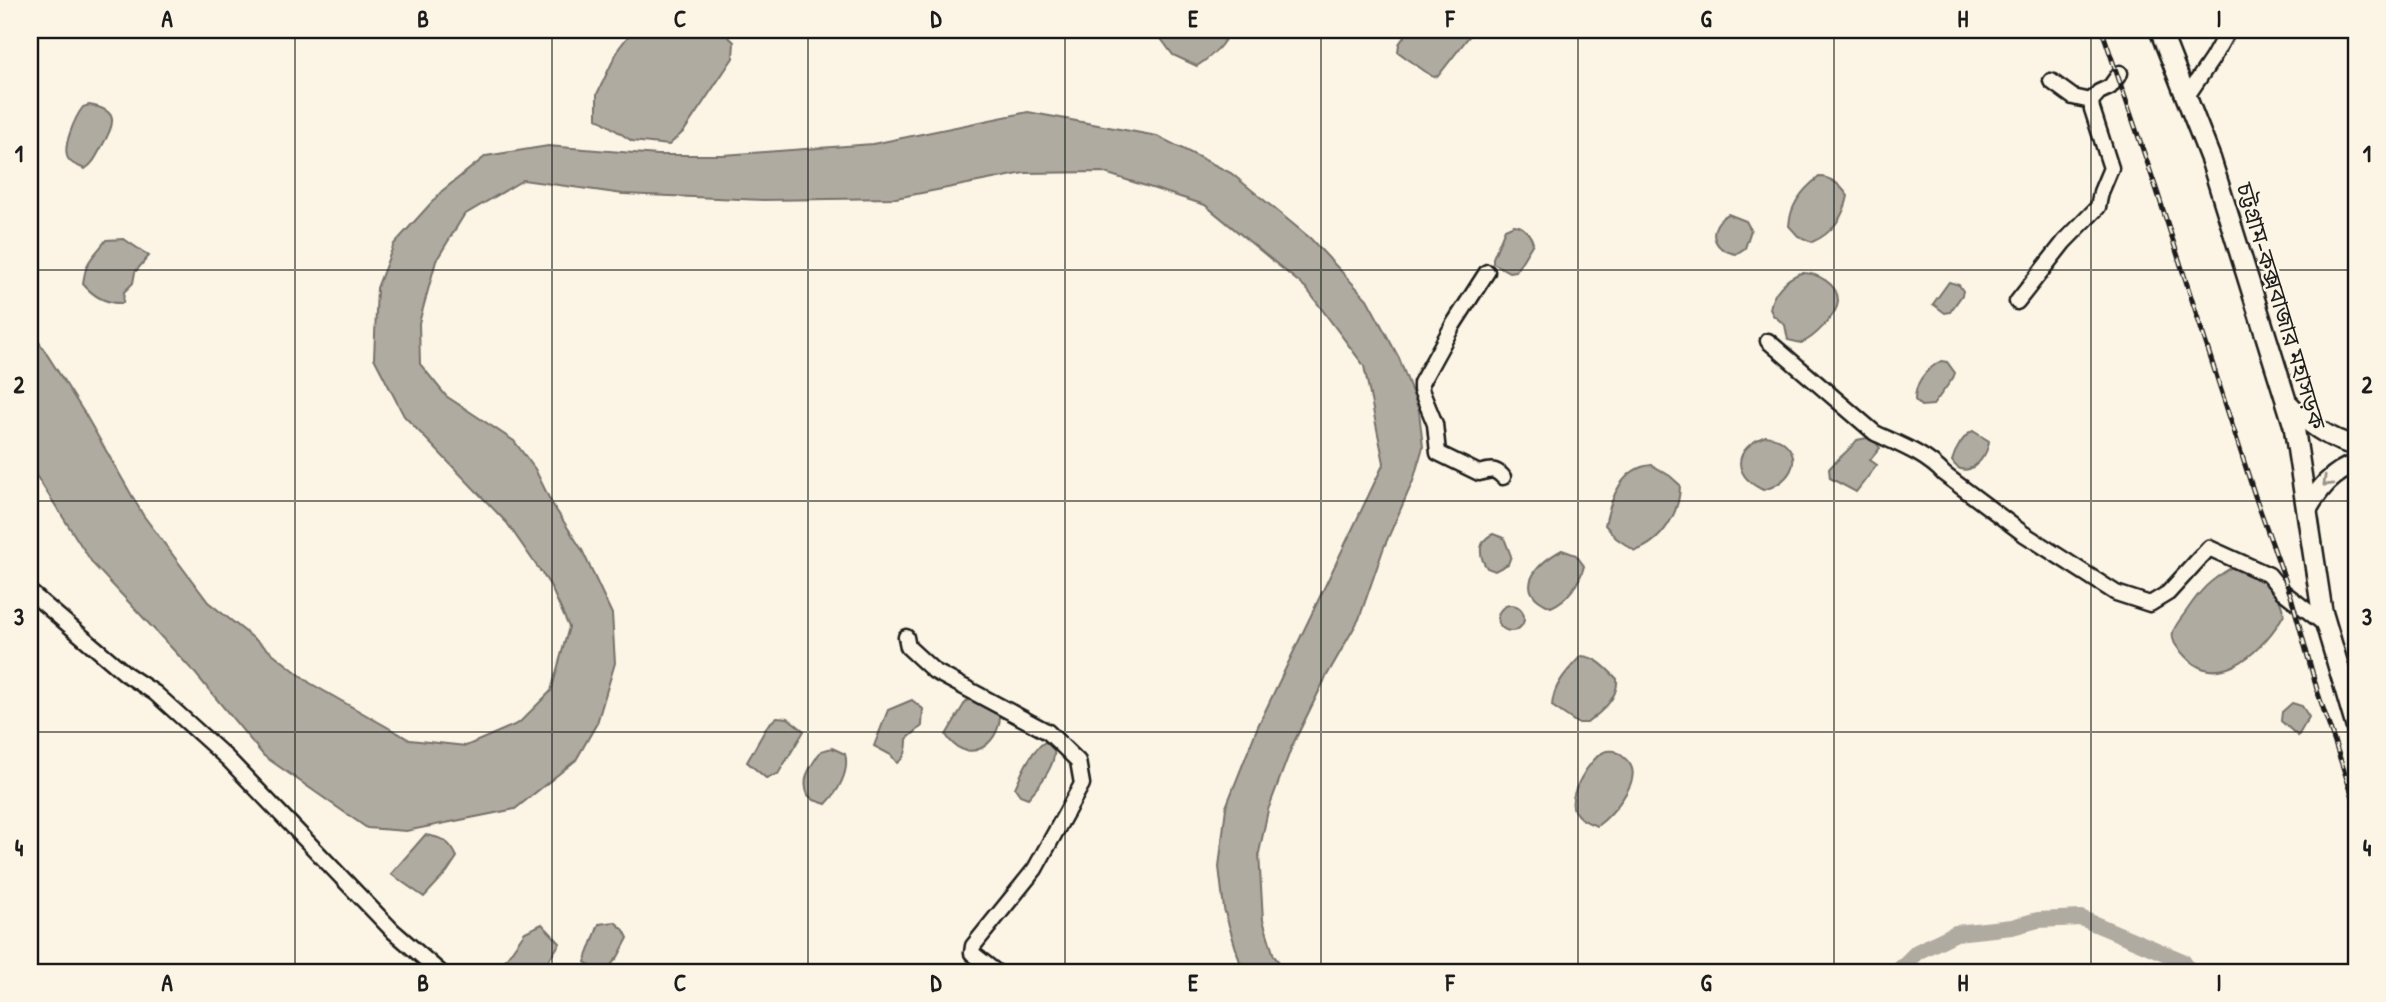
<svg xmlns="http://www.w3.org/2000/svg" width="2386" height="1002" font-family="'Patrick Hand','Noto Sans Bengali',sans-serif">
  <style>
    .water { fill: #b0aba1; stroke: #75726c; stroke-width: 2 }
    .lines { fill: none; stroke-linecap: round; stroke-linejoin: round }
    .river { stroke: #b0aba1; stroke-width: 16 }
    .minor-casing { stroke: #1c1c1c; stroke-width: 19 }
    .major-casing { stroke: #1c1c1c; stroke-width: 23 }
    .highway-casing { stroke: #1c1c1c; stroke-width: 24 }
    .minor { stroke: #fcf5e5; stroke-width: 14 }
    .major { stroke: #fcf5e5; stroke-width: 18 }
    .highway { stroke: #fcf5e5; stroke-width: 19 }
    .rail-casing { stroke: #1c1c1c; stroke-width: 5 }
    .rail { stroke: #fcf5e5; stroke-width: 2.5; stroke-dasharray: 8; stroke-linecap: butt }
    .oneway { stroke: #97938b }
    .grid { fill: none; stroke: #1c1c1c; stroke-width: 2; stroke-opacity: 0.55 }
    .labels { text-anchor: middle; stroke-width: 5; stroke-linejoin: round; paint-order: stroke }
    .street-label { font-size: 23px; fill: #1c1c1c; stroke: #fcf5e5 }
    .neatline { fill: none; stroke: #1c1c1c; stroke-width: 2.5 }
    .grid-label { font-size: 23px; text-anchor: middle; font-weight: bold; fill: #1c1c1c }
  </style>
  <rect width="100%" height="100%" fill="#fcf5e5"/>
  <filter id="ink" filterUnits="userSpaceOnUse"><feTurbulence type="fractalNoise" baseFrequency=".0143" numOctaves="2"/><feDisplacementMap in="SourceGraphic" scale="14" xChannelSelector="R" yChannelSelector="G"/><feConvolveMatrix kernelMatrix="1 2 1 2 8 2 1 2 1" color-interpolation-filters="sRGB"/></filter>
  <g filter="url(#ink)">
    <path class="water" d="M 633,30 L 721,30 L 734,42 L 733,58 L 684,131 L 669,145 L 632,141 L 597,118 L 597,94 L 619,48 Z
      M 1162,30 L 1230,30 C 1224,45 1211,57 1197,66 L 1173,55 L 1159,36 Z
      M 1409,30 L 1474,30 L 1438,76 L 1433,77 L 1398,52 L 1399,44 Z
      M 89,105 C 120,110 115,124 102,146 C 97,155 94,163 85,169 C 81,167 73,165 70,161 C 59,151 76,116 83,107 Z
      M 1028,112 L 1157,136 L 1231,173 L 1310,238 L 1367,299 L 1399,358 L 1419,411 L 1423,447 L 1413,481 L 1384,547 L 1359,619 L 1326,677 L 1292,746 L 1268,810 L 1259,853 L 1263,920 L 1274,956 L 1287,972 L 1249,972 L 1240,962 L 1224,909 L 1219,867 L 1226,807 L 1258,726 L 1384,463 L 1364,366 L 1306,288 L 1205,205 L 1102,172 L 1024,173 L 896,198 L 763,200 L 623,194 L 523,180 L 464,215 L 436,261 L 419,323 L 420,364 L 446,396 L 514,441 L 535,469 L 551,502 L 582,550 L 612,614 L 615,663 L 597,723 L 576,760 L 515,809 L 406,831 L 367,828 L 264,756 L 195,673 L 93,564 L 30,466 L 30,328 L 85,414 L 143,515 L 208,602 L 310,683 L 410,740 L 466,746 L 519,723 L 551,691 L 569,627 L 550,585 L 507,523 L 404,416 L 374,358 L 377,288 L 394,244 L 442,191 L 486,156 L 548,146 L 658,155 L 723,155 L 873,144 Z
      M 1819,177 C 1832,177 1840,185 1848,196 C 1844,216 1832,234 1812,242 L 1798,236 L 1789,226 C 1790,206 1803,189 1819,177 Z
      M 1728,214 L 1746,221 L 1751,230 L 1745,248 L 1736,254 C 1710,250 1707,226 1728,214 Z
      M 1514,225 C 1523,225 1531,235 1533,243 L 1516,271 L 1509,272 L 1493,263 L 1493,258 L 1505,229 Z
      M 124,239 L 149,256 L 135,272 L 133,283 L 124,292 L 123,303 C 106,304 94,297 83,284 C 86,259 92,259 106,240 Z
      M 1801,273 C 1816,272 1839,284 1838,302 C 1837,315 1813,339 1801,343 L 1788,340 L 1785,325 L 1773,315 L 1770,309 C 1772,293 1786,278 1801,273 Z
      M 1949,282 L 1959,285 L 1963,291 L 1962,295 L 1950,312 L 1945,313 L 1933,304 Z
      M 1941,361 L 1947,362 L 1955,373 L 1953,378 L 1933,405 L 1921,406 L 1915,400 C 1915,382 1925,370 1941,361 Z
      M 1973,431 L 1989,441 C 1988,458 1965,483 1952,461 C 1955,450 1963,436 1973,431 Z
      M 1766,436 C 1771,437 1778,438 1782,441 C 1807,460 1786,485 1763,490 C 1731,475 1733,448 1766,436 Z
      M 1867,438 L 1876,443 L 1880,448 L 1870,460 L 1877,465 L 1856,492 L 1830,478 L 1829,469 C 1838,458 1849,451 1857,440 Z
      M 1652,465 L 1670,476 L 1680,485 C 1680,513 1662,542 1635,551 L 1616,538 L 1605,525 C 1611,498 1622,467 1652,465 Z
      M 1493,534 L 1504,538 L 1511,556 L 1508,564 L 1495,571 L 1487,568 C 1478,555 1478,541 1493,534 Z
      M 1562,550 L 1576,555 L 1584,566 C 1580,582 1568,600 1551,607 C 1511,591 1536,564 1562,550 Z
      M 2234,566 L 2265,575 L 2278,595 L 2284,614 C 2266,647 2220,695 2184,655 C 2178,648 2171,642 2173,632 C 2175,626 2181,618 2185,613 C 2201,589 2209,581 2234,566 Z
      M1498 618a13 13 0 1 1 26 0a13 13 0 1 1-26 0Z
      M 1581,656 C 1596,656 1607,669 1617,679 C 1619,698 1601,712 1587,723 L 1577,723 L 1552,706 C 1553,685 1567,671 1581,656 Z
      M 973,699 L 992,708 L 1000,716 C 999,747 965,766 946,735 L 966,701 Z
      M 912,700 L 923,709 L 922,726 L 907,739 C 907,749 906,757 897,763 L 891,755 L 874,746 L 888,710 Z
      M 2292,703 L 2302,706 L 2309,717 L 2298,736 L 2281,721 L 2282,712 Z
      M 777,717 L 788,718 L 804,731 L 778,774 L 766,778 L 747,762 L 768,725 Z
      M 1048,741 L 1053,743 C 1060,761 1040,785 1028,798 L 1020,795 L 1015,788 C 1021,774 1033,745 1048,741 Z
      M 832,748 L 845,754 C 850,771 838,792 826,804 L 814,800 L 808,795 C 800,778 812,765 821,751 Z
      M 1615,751 C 1621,755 1628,759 1631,766 C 1640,783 1611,816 1597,826 C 1589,823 1578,819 1574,810 C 1567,796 1590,758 1604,752 C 1607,750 1611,751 1615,751 Z
      M 425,835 C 441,837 450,841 457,857 L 447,872 L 424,897 L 391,874 Z
      M 615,922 L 624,930 L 628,938 L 618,957 L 605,972 L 598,971 L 585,962 L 599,924 Z
      M 542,924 L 560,943 L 541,972 L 520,972 L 504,962 L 525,932 Z"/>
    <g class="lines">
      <path class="river" d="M 1897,972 L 1917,952 L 1956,933 L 2012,927 L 2038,920 L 2081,918 L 2183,961 L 2190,972"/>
      <g class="minor-casing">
        <path id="minor" d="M 2051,81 L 2073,97 L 2091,101
          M 2187,96 L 2212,59 L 2228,30
          M 1487,272 L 1453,325 L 1421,383 L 1421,390 L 1435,424 L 1438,453 L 1479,473 C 1490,470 1495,468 1503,477
          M 2017,302 L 2064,242 L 2098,207 L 2101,192 L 2111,168 L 2092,109 L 2091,101 L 2099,92 L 2110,87 L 2120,73
          M 1768,341 L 1875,433 C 1898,444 1926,454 1944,474 L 2024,534 L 2116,593 L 2150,604 L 2168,593 L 2209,548 L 2269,575 L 2282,591 L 2327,626
          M 30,592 L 126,674 L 155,693 L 228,759 L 393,931 L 440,972
          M 906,637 L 908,647 L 934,671 L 1048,732 L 1078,761 L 1082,784 L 1035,869 L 973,946 L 972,953 L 996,972"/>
      </g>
      <g class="major-casing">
        <path id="major" d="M 2287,402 C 2307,423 2328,439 2356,446
          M 2307,510 C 2319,489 2332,472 2356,464"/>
      </g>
      <g class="highway-casing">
        <path id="highway" d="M 2160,30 L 2211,160 L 2294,426 L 2322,611 L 2356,726"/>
      </g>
      <use href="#minor" class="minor"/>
      <use href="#major" class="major"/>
      <use href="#highway" class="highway"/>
      <g class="rail-casing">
        <path id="rail" d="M 2102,30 L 2157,191 L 2255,496 L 2291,596 L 2318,693 L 2356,806"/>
      </g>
      <use href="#rail" class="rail"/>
    </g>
    <defs><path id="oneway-chevron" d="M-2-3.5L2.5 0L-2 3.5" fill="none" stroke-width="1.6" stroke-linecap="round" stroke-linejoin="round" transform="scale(1.75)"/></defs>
    <use class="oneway" href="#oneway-chevron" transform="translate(2327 482) rotate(136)"/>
  </g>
  <path class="grid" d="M 295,30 L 295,972M 552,30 L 552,972M 808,30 L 808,972M 1065,30 L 1065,972M 1321,30 L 1321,972M 1578,30 L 1578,972M 1834,30 L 1834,972M 2091,30 L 2091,972M 30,270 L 2356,270M 30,501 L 2356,501M 30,732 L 2356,732"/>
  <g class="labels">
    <g class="street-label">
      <text transform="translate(2281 306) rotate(73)" y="8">চট্টগ্রাম-কক্সবাজার মহাসড়ক</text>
    </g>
  </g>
  <rect width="2386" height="1002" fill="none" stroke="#fcf5e5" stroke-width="77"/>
  <rect x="38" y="38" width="2310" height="926" class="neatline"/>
  <g class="grid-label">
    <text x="167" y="27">A</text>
    <text x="423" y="27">B</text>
    <text x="680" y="27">C</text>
    <text x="936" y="27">D</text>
    <text x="1193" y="27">E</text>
    <text x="1450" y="27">F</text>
    <text x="1706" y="27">G</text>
    <text x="1963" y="27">H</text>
    <text x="2219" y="27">I</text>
    <text x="19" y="162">1</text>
    <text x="2367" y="162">1</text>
    <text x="19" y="393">2</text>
    <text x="2367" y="393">2</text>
    <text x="19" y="625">3</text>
    <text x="2367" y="625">3</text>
    <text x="19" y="856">4</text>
    <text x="2367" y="856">4</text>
    <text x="167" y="991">A</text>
    <text x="423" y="991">B</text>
    <text x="680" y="991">C</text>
    <text x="936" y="991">D</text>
    <text x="1193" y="991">E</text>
    <text x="1450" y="991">F</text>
    <text x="1706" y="991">G</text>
    <text x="1963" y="991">H</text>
    <text x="2219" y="991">I</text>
  </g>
</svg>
